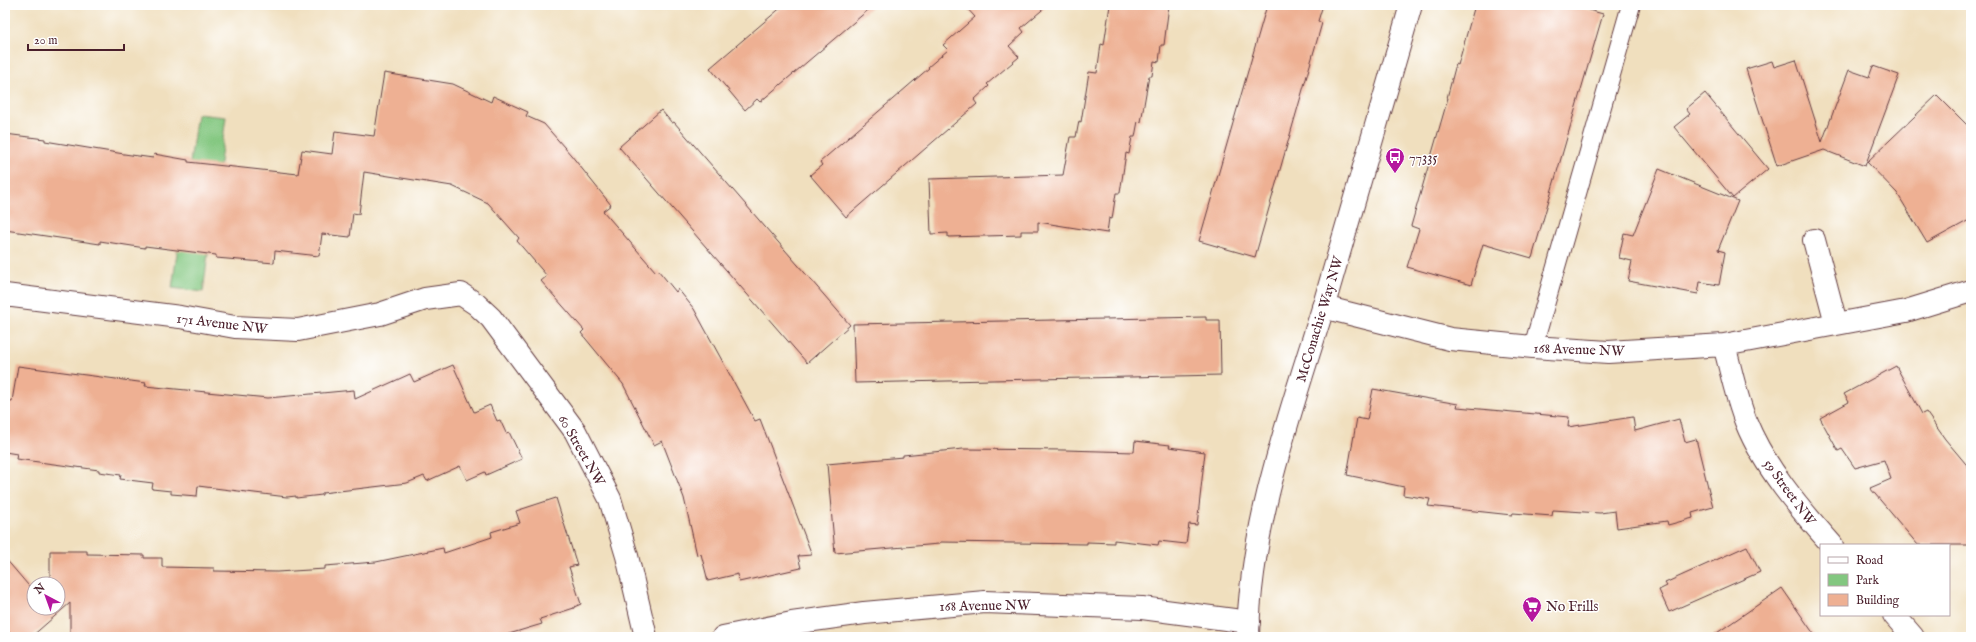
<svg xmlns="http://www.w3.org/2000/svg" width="1976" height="642" font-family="'IM FELL English',serif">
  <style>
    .green { fill: #83c780; stroke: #667356 }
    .building { fill: #eeb093 }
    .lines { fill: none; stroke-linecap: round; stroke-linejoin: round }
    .service-casing { stroke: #633c41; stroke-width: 20 }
    .minor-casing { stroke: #633c41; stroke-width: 24 }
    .tertiary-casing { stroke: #633c41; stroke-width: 24 }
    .service { stroke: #fff; stroke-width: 18 }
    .minor { stroke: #fff; stroke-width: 22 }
    .tertiary { stroke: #fff; stroke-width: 22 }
    .labels { text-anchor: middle; stroke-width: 3; stroke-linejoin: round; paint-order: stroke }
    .poi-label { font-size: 14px; fill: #4a1f2b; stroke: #fff; text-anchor: start }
    .street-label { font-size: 14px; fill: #4a1f2b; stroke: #fff }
  </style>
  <rect width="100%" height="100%" fill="#fff"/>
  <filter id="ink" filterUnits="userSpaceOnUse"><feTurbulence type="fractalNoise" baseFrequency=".025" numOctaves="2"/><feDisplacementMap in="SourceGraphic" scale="8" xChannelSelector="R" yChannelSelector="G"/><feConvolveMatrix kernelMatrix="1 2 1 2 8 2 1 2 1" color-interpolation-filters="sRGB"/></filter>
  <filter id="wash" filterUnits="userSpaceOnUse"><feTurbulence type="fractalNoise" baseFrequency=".012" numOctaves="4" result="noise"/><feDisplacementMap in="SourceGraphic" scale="16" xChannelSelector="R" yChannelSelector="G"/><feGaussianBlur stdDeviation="0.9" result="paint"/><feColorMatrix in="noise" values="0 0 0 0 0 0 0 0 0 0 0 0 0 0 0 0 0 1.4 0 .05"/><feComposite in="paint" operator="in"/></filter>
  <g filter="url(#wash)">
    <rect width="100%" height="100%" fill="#f0dfbe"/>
    <path class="green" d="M 197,114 L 226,117 L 203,292 L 172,288 Z"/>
    <g id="blocks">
      <path class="building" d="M 784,5 L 874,5 L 760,102 L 757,99 L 745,110 L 710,68 Z
        M 964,5 L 1048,5 L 1021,28 L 1024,32 L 1009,46 L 1019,57 L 987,84 L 989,86 L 974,100 L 977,104 L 846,217 L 810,175 L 822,165 L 820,162 L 929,68 L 928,67 L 948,50 L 943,45 L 975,17 Z
        M 1110,5 L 1169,5 L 1164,45 L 1161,45 L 1159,62 L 1154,61 L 1152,76 L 1149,76 L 1141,122 L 1138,121 L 1135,137 L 1132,137 L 1129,154 L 1126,153 L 1120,193 L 1116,193 L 1112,219 L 1109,218 L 1107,233 L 1038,222 L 1038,231 L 1021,231 L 1021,235 L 948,237 L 948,233 L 931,234 L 929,179 L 1063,175 L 1070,137 L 1076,137 L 1079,121 L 1081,122 L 1089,72 L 1097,73 L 1101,44 L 1104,45 Z
        M 1267,5 L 1323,5 L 1318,21 L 1322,23 L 1255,257 L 1199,241 Z
        M 1475,5 L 1571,5 L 1603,14 L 1532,258 L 1483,244 L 1471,285 L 1407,267 L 1419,229 L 1411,226 L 1448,98 L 1447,98 L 1456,64 L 1458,65 Z
        M 1796,60 L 1822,142 L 1849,70 L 1869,77 L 1873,66 L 1899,75 L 1865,166 L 1824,150 L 1777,166 L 1746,69 L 1772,61 L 1774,67 Z
        M 384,73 L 453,84 L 491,102 L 493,96 L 528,112 L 526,116 L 544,124 L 571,155 L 611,205 L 603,211 L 656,272 L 658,270 L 676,292 L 678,289 L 694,309 L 755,421 L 760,419 L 812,555 L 798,556 L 801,568 L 739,582 L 738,574 L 708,581 L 701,554 L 697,555 L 684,498 L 662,441 L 654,445 L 623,384 L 581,333 L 584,330 L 541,281 L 547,276 L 517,241 L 519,238 L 488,203 L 452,186 L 364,172 L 359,214 L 353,213 L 350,237 L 322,234 L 319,256 L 275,251 L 274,263 L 216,258 L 216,255 L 145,246 L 145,248 L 100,241 L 100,244 L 5,230 L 5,134 L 45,139 L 45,141 L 124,154 L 153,158 L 154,154 L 188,160 L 188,162 L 298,174 L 302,150 L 332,154 L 335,131 L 374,136 Z
        M 1705,93 L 1768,169 L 1733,198 L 1674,127 L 1690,114 L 1686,109 Z
        M 1937,95 L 1971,129 L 1971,219 L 1927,243 L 1897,193 L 1867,162 Z
        M 661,110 L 672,123 L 674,122 L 850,325 L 807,363 L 619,147 Z
        M 1659,169 L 1738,201 L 1718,250 L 1725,252 L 1719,285 L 1700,282 L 1698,294 L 1628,281 L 1632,261 L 1619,258 L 1624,233 L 1633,235 Z
        M 1206,317 L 1206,320 L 1220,320 L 1221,375 L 855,383 L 853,324 Z
        M 453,365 L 474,412 L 490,405 L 497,421 L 500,420 L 506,433 L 509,432 L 522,459 L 486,475 L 485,472 L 467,480 L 460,466 L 427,481 L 424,476 L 407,483 L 322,493 L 322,495 L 296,498 L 296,496 L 287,497 L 198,486 L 197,496 L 171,494 L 171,491 L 152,489 L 153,483 L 120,479 L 121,475 L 99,472 L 99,470 L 16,459 L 17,454 L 5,452 L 5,400 L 12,401 L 18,366 L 146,383 L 145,386 L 268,398 L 354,390 L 355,399 L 410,374 L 414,382 Z
        M 1896,366 L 1922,414 L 1926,412 L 1945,439 L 1971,470 L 1971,545 L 1918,545 L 1870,488 L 1891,479 L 1884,460 L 1855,468 L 1842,449 L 1838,451 L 1820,418 L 1849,402 L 1844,394 Z
        M 1373,389 L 1458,404 L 1457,407 L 1569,417 L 1568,427 L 1633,417 L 1635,431 L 1679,419 L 1685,442 L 1696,439 L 1713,507 L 1692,513 L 1693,518 L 1668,525 L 1667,521 L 1617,528 L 1615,511 L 1600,513 L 1553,510 L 1552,516 L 1513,513 L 1512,515 L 1428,506 L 1430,499 L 1403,495 L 1404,487 L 1347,475 L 1357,418 L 1367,420 Z
        M 1135,441 L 1170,445 L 1169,447 L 1205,452 L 1197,525 L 1189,524 L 1186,544 L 1159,541 L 1158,545 L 1114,540 L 1114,543 L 1087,542 L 1087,544 L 940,542 L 939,544 L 835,553 L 827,464 L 903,457 L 903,455 L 963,449 L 1065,450 L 1134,452 Z
        M 556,498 L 577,565 L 569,567 L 581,604 L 574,607 L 574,608 L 540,619 L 542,624 L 499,637 L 70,637 L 70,603 L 31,637 L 13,637 L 5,627 L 5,558 L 34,592 L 34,608 L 48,608 L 49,610 L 49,608 L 58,608 L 58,584 L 50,584 L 50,551 L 87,551 L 87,554 L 144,555 L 144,558 L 162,558 L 162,567 L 214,568 L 214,571 L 277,572 L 325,569 L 325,566 L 376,562 L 443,548 L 444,553 L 492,537 L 491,532 L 520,523 L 516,511 Z
        M 1747,546 L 1760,572 L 1669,612 L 1659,590 L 1667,586 L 1665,583 Z
        M 1782,588 L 1816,637 L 1711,637 L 1759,604 Z"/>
    </g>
  </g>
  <g filter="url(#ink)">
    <use href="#blocks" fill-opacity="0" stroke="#633c41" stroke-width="1"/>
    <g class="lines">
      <g class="service-casing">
        <path id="service" d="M 1533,347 L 1631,5"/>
      </g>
      <g class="minor-casing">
        <path id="minor" d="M 1814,240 L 1836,323
          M 5,295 L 180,317 L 235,327 L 298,330 L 380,314 L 425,299 L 461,294 L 476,304 L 491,318 L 575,431 L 610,499 L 627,556 L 646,637
          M 1323,307 L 1450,339 L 1533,347 L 1608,352 L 1724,345 L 1906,311 L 1971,291
          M 1724,345 C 1731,370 1736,397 1746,422 C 1764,467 1800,509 1832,545
          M 1894,615 L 1913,637
          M 723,637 L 792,623 L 864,613 L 985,602 L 1142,608 L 1249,622"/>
      </g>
      <g class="tertiary-casing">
        <path id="tertiary" d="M 1248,637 C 1250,524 1290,415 1323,308 C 1353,207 1382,106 1411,5"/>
      </g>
      <use href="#service" class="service"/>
      <use href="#minor" class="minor"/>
      <use href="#tertiary" class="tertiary"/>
    </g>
  </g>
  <defs>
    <g id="bus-pin" transform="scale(1)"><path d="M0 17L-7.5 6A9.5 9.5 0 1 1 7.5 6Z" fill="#b5179e" stroke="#fff"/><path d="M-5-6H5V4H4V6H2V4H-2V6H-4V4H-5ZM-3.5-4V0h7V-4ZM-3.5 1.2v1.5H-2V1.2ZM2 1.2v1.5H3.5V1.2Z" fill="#fff"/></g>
    <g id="supermarket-pin" transform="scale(1)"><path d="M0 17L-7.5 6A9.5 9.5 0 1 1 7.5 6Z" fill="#b5179e" stroke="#fff"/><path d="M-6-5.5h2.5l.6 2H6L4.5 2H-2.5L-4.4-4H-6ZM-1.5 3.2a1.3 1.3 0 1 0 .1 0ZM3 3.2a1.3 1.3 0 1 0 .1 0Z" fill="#fff"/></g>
  </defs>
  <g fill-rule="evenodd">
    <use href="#bus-pin" x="1395" y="157"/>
    <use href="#supermarket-pin" x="1532" y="606"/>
  </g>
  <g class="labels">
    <g class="poi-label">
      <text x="1409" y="162">77335</text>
      <text x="1546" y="611">No Frills</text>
    </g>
    <g class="street-label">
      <text transform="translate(1319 319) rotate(-73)" y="5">McConachie Way NW</text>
      <text transform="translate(222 323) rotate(7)" y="5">171 Avenue NW</text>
      <text transform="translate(1579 349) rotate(2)" y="5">168 Avenue NW</text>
      <text transform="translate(582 450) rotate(60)" y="5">60 Street NW</text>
      <text transform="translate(1790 492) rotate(54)" y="5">59 Street NW</text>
      <text transform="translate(985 605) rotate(-1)" y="5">168 Avenue NW</text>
    </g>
  </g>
  <rect width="1976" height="642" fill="none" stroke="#fff" stroke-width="20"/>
  <rect x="1820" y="544" width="130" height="72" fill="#ffffff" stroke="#b7a5aa"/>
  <rect x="1828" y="557" width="20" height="6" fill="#ffffff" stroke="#b7a5aa"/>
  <text x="1856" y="564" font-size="12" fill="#4a1f2b">Road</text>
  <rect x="1828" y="574" width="20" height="12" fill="#83c780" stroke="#b7a5aa"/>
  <text x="1856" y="584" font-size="12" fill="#4a1f2b">Park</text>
  <rect x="1828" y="594" width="20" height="12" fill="#eeb093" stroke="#b7a5aa"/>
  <text x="1856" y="604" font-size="12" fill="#4a1f2b">Building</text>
  <g transform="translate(46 596) rotate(319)"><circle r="19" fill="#ffffff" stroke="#b7a5aa"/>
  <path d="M0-3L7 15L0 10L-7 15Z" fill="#b5179e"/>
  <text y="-6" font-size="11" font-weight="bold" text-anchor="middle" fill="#4a1f2b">N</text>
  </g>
  <path d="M28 44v6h96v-6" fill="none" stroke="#4a1f2b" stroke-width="2"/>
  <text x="34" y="44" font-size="12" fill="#4a1f2b" stroke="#ffffff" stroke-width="3" paint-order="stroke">20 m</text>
</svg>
